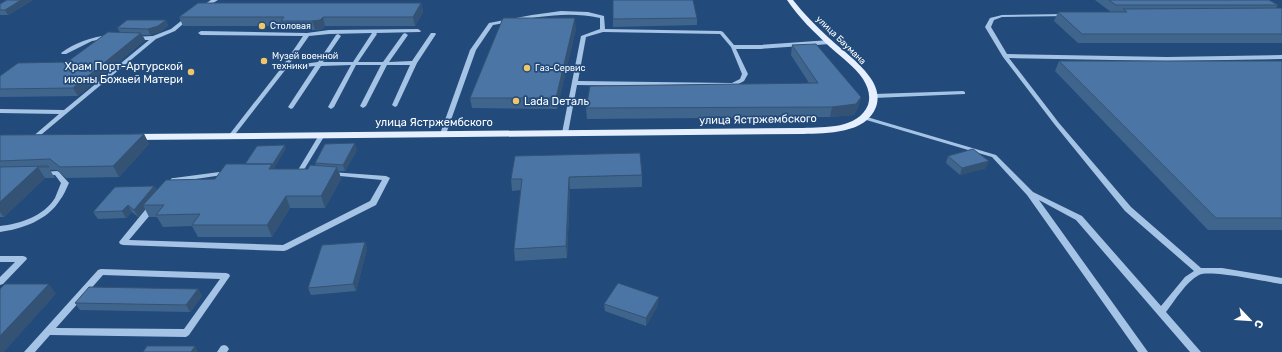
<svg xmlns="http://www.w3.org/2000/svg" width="1282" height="352" font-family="Rubik,sans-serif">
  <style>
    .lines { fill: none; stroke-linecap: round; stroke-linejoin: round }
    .minor { fill: #a5c3e5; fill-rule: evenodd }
    .major { fill: #e6effd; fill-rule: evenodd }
    .wall { fill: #40658d }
    .shaded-wall { fill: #345273 }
    .building { fill: #4b75a4; stroke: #345273 }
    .poi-dot { fill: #f1c668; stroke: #224b7b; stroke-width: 1.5 }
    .labels { text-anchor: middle; stroke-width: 3.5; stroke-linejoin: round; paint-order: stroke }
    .far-poi-label { font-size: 9px; fill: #fff; stroke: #224b7b; text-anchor: start }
    .far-street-label { font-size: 9px; fill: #fff; stroke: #224b7b }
    .poi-label { font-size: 11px; fill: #fff; stroke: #224b7b; text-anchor: end }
    .street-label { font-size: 11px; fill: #fff; stroke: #224b7b }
  </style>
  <rect width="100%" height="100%" fill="#224b7b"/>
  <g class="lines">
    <path class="minor" d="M 211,0 L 218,0 L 203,9 L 199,8 Z
      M 561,11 L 588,12 L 604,16 L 605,29 L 721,31 L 723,32 L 734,45 L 760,45 L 830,40 L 833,42 L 830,44 L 760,49 L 736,49 L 748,74 L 744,81 L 733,87 L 577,85 L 568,133 L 565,135 L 562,133 L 581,36 L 600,29 L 600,18 C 563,10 528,19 493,25 L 476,50 L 446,134 L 445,135 L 441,135 L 440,134 L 470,50 L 489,23 L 532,15 ZM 603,32 L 720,34 L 731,47 L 742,74 L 740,79 L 732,83 L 578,81 L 586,37 Z
      M 1066,14 L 1068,15 L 1068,16 L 1002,17 L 994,20 L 991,27 L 1007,54 L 1167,57 L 1282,55 L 1282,59 L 1167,61 L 1009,58 L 1059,123 L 1131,207 L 1201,268 L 1222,268 L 1282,278 L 1282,284 C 1267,282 1210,269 1199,275 C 1186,282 1175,300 1166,312 L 1201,352 L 1190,352 L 1076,220 L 1039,200 L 1148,352 L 1138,352 L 1027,195 L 992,157 L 863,119 L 862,118 L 865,116 L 867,117 L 996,155 L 1033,192 L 1082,216 L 1161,306 L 1185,277 L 1194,271 L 1125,211 L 1055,125 L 1003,57 L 985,27 L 990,18 L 1002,15 Z
      M 186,17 L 190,18 L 175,31 L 156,39 L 36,139 L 32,139 L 31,138 L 59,114 L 0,113 L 0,109 L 64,110 L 149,40 L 135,40 L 132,38 L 133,37 L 153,36 L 171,29 Z
      M 418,29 L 421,31 L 420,32 L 376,33 L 377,34 L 358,62 L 383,62 L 403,34 L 405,33 L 408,35 L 389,62 L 412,61 L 431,33 L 435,33 L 436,34 L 417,63 L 397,106 L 395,107 L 392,105 L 410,65 L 387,65 L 366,106 L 363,108 L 360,106 L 381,65 L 356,65 L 334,107 L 331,109 L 328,107 L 351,65 L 321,66 L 293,108 L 291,109 L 288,107 L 315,66 L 286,69 L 233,137 L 229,137 L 228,136 L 229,135 L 282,67 L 303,36 L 201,35 L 198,33 L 201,31 L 307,33 L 329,30 ZM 372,33 L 353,62 L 323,62 L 341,36 L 338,34 L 336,35 L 318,62 L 288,66 L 309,36 L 329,34 Z
      M 108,35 L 110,36 L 110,38 L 92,41 L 66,54 L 62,54 L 61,53 C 74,43 92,37 108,35 Z
      M 963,91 L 965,92 L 965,94 L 874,98 L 871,96 L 874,94 Z
      M 322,133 L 325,135 L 302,173 L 293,173 L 292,172 L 293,171 L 298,170 L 319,135 Z
      M 57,171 L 59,172 L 69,183 C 66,189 64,195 60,200 C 48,220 22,229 0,232 L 0,226 C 20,224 44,216 55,198 C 57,193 59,188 61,183 L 55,175 L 43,176 L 40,174 L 43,172 Z
      M 227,171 L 230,173 L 229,174 L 176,182 L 174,186 L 171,186 L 167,184 L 172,178 L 174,178 Z
      M 331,172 L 386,176 L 390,178 L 376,205 L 287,250 L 284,251 L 123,245 L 120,244 L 119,242 L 150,204 L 153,204 L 157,206 L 156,208 L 129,240 L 283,245 L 370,201 L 382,180 L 329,175 L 328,174 Z
      M 0,256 L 23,256 L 26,257 L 27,259 L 3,284 L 0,285 L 0,277 L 15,262 L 0,262 Z
      M 101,269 L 226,273 L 229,274 L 230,276 L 189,335 L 186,337 L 50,335 L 35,352 L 24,352 L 98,270 ZM 103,275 L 220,279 L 184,329 L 56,328 Z
      M 224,345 L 227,346 L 229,349 L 227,352 L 217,352 L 221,346 Z"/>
    <path class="major" d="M 787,0 L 793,0 C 804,14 816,26 829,38 C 842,50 858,61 869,76 C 876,85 880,96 876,107 C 866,134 827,133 803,134 L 132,140 L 127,137 L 132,134 L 803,128 C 825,127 858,129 868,105 C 871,96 868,87 863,79 C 855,67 841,57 830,47 C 814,32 799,18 787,0 Z"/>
  </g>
  <path class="wall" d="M 0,0 L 33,0 L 8,15 L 0,15 L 0,4 L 6,0 Z
    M 613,0 L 697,18 L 697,25 L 613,27 Z
    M 1095,0 L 1269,0 L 1278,5 L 1276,8 L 1282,8 L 1282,43 L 1078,43 L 1054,21 L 1058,12 L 1111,12 Z
    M 421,3 L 423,12 L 415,26 L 325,26 L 323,29 L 315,30 L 284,30 L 282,26 L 183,26 L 179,17 Z
    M 166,20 L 168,26 L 160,32 L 150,35 L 142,35 L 145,40 L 78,96 L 0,97 L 0,76 L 67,62 L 120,32 L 117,28 Z
    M 576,28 L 557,109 L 472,108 L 470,98 Z
    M 792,45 L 861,97 L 858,107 L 854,115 L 830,117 L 587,119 L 586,108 L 809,83 L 791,55 Z
    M 1059,61 L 1282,61 L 1282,230 L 1208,230 L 1055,71 Z
    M 144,134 L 149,144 L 119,177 L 66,178 L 57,170 L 50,170 L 55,178 L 45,178 L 4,217 L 0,217 L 0,135 Z
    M 286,148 L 274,168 L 274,169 L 308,169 L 316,166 L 315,163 L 357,150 L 345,171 L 339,171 L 341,179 L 325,208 L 290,208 L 272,237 L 198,237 L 192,226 L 163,227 L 157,217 L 149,217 L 145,209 L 138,217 L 132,212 L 126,218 L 98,219 L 93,212 L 154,186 L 157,190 L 215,179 L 245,164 Z
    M 948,156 L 986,168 L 960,175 L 946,163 Z
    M 642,175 L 642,187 L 570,189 L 567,258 L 515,261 L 514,249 L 521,190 L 512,191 L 511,179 Z
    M 365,242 L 367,249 L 356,291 L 311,295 L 308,288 Z
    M 198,289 L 202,296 L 190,312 L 80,310 L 75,303 Z
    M 604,304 L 658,305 L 646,326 L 605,311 Z"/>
  <path class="shaded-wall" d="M 21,0 L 33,0 L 8,15 L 5,10 Z
    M 421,3 L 423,12 L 415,26 L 413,17 Z
    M 323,17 L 325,26 L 323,29 L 315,30 L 312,21 Z
    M 575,18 L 576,28 L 557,109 L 556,98 Z
    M 166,20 L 168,26 L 160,32 L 150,35 L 148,29 Z
    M 141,33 L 145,40 L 78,96 L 73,88 Z
    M 861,97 L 858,107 L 854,115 L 830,117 L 832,107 Z
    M 144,134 L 149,144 L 119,177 L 113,166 Z
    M 355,143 L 357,150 L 345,171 L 343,165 Z
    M 285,145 L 286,148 L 274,168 L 277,176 L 269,169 Z
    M 989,161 L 986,168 L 960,175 L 962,168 Z
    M 38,167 L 45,178 L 4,217 L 0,212 L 0,202 Z
    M 337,167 L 341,179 L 325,208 L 321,196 Z
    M 569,177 L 570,189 L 567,258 L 566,246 Z
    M 154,186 L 158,193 L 143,205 L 145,209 L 138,217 L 134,210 Z
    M 286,196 L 290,208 L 272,237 L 267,225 Z
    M 128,205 L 132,212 L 126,218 L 122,211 Z
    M 365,242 L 367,249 L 356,291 L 353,284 Z
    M 49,284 L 56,294 L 4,352 L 0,352 L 0,336 Z
    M 198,289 L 202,296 L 190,312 L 186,305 Z
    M 659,297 L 658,305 L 646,326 L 646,318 Z
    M 195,346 L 198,352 L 191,352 Z"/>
  <path class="building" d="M 7,0 L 21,0 L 5,10 L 0,10 L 0,4 Z
    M 613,0 L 693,0 L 697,18 L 613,19 Z
    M 1109,0 L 1269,0 L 1278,5 L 1116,5 Z
    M 198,3 L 421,3 L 413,17 L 323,17 L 320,20 L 312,21 L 281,21 L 284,17 L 179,17 Z
    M 1282,8 L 1282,34 L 1082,34 L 1058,12 L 1127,12 L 1123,9 Z
    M 503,18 L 575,18 L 556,98 L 470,98 Z
    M 127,20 L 166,20 L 158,26 L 148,29 L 117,28 Z
    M 108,32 L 141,33 L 73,88 L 0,89 L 0,76 L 18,63 L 67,62 Z
    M 816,44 L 861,97 L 856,104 L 832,107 L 586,108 L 590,86 L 818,83 L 792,45 Z
    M 1059,61 L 1282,61 L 1282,218 L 1216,218 Z
    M 144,134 L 113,166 L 60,167 L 50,159 L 0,161 L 0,135 Z
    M 355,143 L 343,165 L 315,163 L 325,144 Z
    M 285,145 L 272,165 L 272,164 L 245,164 L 257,146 Z
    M 973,149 L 989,161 L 962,168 L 948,156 Z
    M 640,153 L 642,175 L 569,177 L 566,246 L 514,249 L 522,179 L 511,179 L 515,156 Z
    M 226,164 L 272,164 L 269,169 L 308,169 L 310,165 L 337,167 L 321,196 L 286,196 L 267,225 L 192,225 L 200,214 L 156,215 L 164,205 L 143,205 L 166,180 L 215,179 Z
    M 48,166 L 49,167 L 38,167 L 0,202 L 0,167 Z
    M 154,186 L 134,210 L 128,205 L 122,211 L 93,212 L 115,187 Z
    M 365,242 L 353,284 L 308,288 L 322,245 Z
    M 618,283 L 659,297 L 646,318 L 604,304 Z
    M 5,284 L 49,284 L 0,336 L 0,289 Z
    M 89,287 L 198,289 L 186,305 L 75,303 Z
    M 147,346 L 195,346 L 191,352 L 143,352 Z"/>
  <g class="poi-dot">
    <circle cx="262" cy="26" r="4"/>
    <circle cx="264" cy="61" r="4"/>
    <circle cx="527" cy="68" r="4"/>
    <circle cx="191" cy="72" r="4"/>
    <circle cx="516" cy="101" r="4"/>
  </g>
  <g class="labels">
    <g class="far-poi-label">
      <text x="270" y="29">Столовая</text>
      <text x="272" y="59">Музей военной<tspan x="272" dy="10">техники</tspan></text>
      <text x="535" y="71">Газ-Сервис</text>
    </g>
    <g class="far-street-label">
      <text transform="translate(841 40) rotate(44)" y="3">улица Баумана</text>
    </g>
    <g class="poi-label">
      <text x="183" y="70">Храм Порт-Артурской<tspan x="183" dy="13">иконы Божьей Матери</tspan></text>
      <text x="524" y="105" text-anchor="start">Lada Dеталь</text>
    </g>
    <g class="street-label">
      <text transform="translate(758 119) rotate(-1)" y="4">улица Ястржембского</text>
      <text x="434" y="126">улица Ястржембского</text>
    </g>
  </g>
  <g transform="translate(1250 320) rotate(115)" stroke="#224b7b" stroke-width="3" paint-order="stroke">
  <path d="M0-3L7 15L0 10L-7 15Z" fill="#ffffff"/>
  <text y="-6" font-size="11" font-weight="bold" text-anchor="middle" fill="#ffffff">С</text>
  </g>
</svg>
